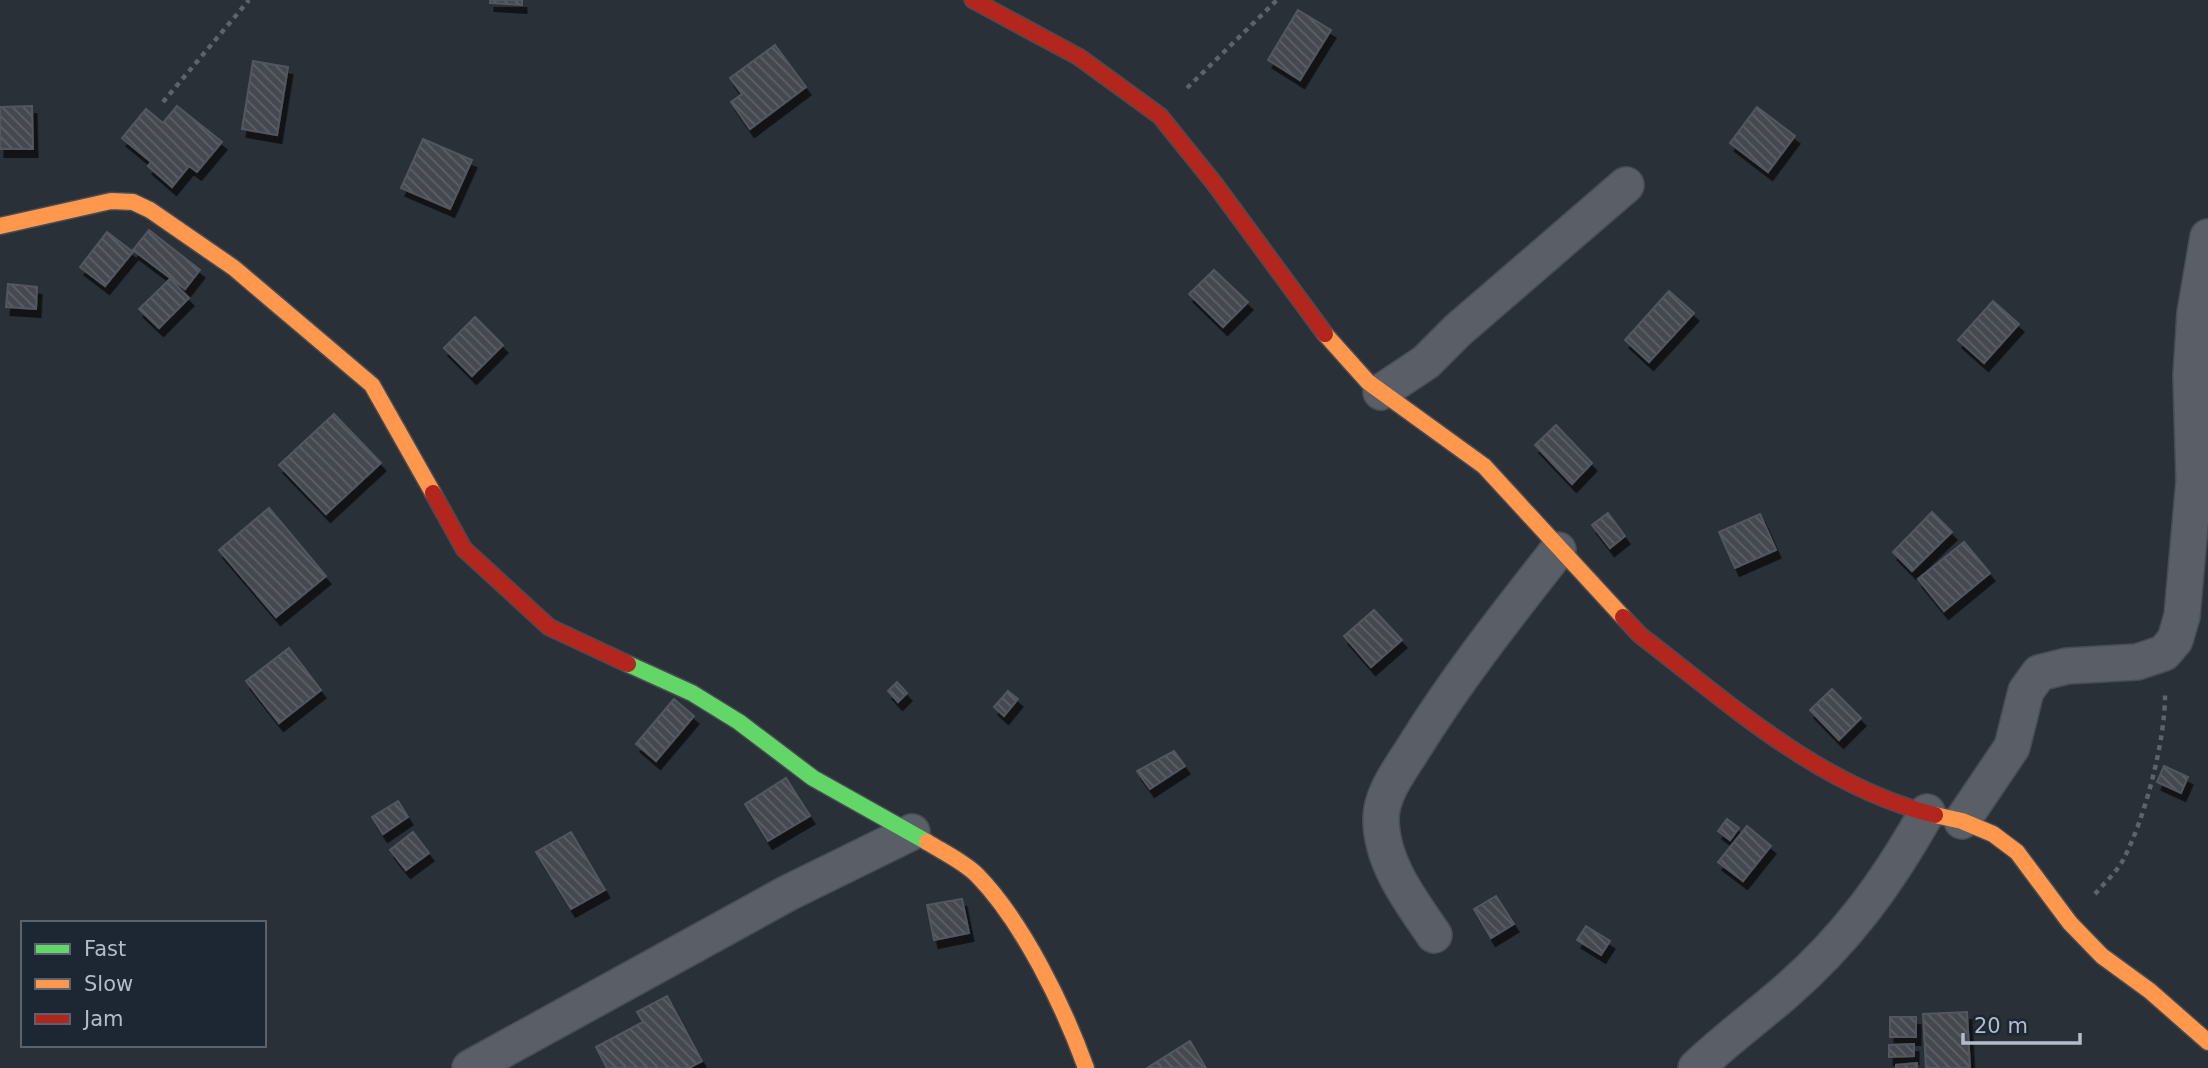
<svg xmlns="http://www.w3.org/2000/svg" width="2208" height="1068" font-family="'DejaVu Sans',sans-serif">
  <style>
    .building { fill: url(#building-back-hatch); stroke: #52575f; stroke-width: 2; filter: url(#shadow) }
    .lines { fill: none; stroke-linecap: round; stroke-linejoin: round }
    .street-casing { stroke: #484c53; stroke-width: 38 }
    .fast-casing { stroke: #484c53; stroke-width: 19 }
    .slow-casing { stroke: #484c53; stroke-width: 19 }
    .jam-casing { stroke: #484c53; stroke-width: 19 }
    .path { stroke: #5d636a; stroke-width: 4.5; stroke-dasharray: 5 5; stroke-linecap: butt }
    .street { stroke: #5a5e66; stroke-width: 35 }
    .fast { stroke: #63d668; stroke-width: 16 }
    .slow { stroke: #ff974d; stroke-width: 16 }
    .jam { stroke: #b3261e; stroke-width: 16 }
  </style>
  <defs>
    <pattern id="building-back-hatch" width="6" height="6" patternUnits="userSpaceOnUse" patternTransform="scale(1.75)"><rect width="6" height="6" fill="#444950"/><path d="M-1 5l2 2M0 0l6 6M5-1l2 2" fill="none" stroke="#5d6168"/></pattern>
    <filter id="shadow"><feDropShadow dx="4.5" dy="8" stdDeviation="0" flood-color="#0009"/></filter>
  </defs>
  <rect width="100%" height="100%" fill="#2a3038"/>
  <path class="building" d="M 490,0 L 522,0 L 522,5 L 490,3 Z
    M 1298,10 L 1331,30 L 1300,80 L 1268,60 Z
    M 775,45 L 806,87 L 750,129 L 731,102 L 742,94 L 730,78 Z
    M 253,61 L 288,67 L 277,135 L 242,129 Z
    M 32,106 L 33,149 L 0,149 L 0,107 Z
    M 177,106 L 222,142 L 197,172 L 189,166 L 172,187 L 148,166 L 151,162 L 122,138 L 146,109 L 163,123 Z
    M 1757,107 L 1795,136 L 1768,172 L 1730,143 Z
    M 423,139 L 472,160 L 450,209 L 401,188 Z
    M 149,230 L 200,270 L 185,289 L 133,250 Z
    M 107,232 L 133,252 L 105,286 L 80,267 Z
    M 1214,270 L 1248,302 L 1223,327 L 1189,294 Z
    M 170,279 L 189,298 L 159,328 L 139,309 Z
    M 8,284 L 37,287 L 36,309 L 6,307 Z
    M 1669,291 L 1694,313 L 1649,362 L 1625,340 Z
    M 1993,301 L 2019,324 L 1984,363 L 1958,340 Z
    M 475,317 L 503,345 L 472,376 L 444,348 Z
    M 334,414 L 381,463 L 326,514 L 279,465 Z
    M 1556,425 L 1592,463 L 1572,484 L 1535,445 Z
    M 269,508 L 326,576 L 276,617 L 219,550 Z
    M 1932,512 L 1952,532 L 1912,571 L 1893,552 Z
    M 1608,513 L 1625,536 L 1610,548 L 1592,525 Z
    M 1760,514 L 1776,550 L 1735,568 L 1719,532 Z
    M 1964,542 L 1990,573 L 1944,611 L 1918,579 Z
    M 1374,610 L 1402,640 L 1371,667 L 1344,636 Z
    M 289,648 L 321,690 L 279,723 L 246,681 Z
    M 897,682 L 907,693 L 898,702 L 888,691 Z
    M 1832,689 L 1861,718 L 1839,740 L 1810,710 Z
    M 1008,691 L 1018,699 L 1004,716 L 994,707 Z
    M 674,699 L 694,716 L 656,761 L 636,744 Z
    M 1174,751 L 1185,766 L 1150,789 L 1137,771 Z
    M 2164,766 L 2188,777 L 2181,793 L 2157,782 Z
    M 786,778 L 810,816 L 768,841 L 745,804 Z
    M 398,801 L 408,817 L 383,834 L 372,817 Z
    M 1727,819 L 1739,828 L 1730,840 L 1718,831 Z
    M 1747,826 L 1771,846 L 1743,881 L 1718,862 Z
    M 413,832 L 429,853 L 406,870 L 390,850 Z
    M 571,832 L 605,890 L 571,909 L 536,852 Z
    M 1496,896 L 1514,924 L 1491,938 L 1474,909 Z
    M 962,899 L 969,933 L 934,940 L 927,905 Z
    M 1586,926 L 1610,941 L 1601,955 L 1577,940 Z
    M 667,996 L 702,1061 L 689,1068 L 607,1068 L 596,1047 L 643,1022 L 637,1012 Z
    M 1967,1012 L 1970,1068 L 1926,1068 L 1923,1014 Z
    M 1890,1017 L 1916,1017 L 1916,1037 L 1890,1037 Z
    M 1190,1041 L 1206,1068 L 1147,1068 Z
    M 1914,1044 L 1914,1056 L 1889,1057 L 1889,1045 Z
    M 1917,1063 L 1917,1068 L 1896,1068 L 1896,1065 Z"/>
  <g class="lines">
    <g class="street-casing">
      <path id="street" d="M 1381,392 L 1426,362 L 1458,330 L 1626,185
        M 1962,821 L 2012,747 L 2026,691 L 2039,673 L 2067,666 L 2137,662 L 2164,653 L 2175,640 L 2182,616 L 2194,481 L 2191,376 L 2195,313 L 2208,237
        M 1434,935 C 1411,901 1382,864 1381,821 C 1380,795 1400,770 1413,749 C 1457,678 1507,615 1558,550
        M 470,1068 L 788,893 L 912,832
        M 1696,1068 C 1723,1042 1753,1020 1782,995 C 1845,941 1886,885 1927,812"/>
    </g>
    <g class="fast-casing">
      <path id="fast" d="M 628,664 L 692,693 L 739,722 L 813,778 L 927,842"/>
    </g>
    <g class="slow-casing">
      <path id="slow" d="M 0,226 L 111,201 L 133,202 L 150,210 L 234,268 L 372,385 L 433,493
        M 1325,334 L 1368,382 L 1484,466 L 1623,617
        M 1935,815 L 1962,821 L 1993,834 L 2017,852 L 2070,923 L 2102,956 L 2150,991 L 2208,1042
        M 927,842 C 943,852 964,862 977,875 C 1023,922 1064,1007 1086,1068"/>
    </g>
    <g class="jam-casing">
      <path id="jam" d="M 973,0 L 1079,57 L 1160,116 L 1214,183 L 1325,334
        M 433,493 L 464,549 L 549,627 L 628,664
        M 1623,617 L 1640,635 C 1731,705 1821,787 1935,815"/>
    </g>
    <path class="path" d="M 1187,88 L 1277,0
      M 163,102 L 249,0
      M 2095,894 C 2104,883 2117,872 2123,860 C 2145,819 2166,738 2165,692"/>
    <use href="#street" class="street"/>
    <use href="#fast" class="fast"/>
    <use href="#slow" class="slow"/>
    <use href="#jam" class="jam"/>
  </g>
  <rect x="21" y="921" width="245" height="126" fill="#1d2633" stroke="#59626f" stroke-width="2"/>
  <rect x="35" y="944" width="35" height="10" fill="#63d668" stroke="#59626f" stroke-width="2"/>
  <text x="84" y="956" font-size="21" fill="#b4bcc9">Fast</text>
  <rect x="35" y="979" width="35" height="10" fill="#ff974d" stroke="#59626f" stroke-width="2"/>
  <text x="84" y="991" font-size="21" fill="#b4bcc9">Slow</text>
  <rect x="35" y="1014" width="35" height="10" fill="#b3261e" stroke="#59626f" stroke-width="2"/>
  <text x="84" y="1026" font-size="21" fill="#b4bcc9">Jam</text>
  <path d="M1963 1033v10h117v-10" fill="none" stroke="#b4bcc9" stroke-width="3.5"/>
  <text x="1974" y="1033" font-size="21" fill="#b4bcc9" stroke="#1d2633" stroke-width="5" paint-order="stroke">20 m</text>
</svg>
